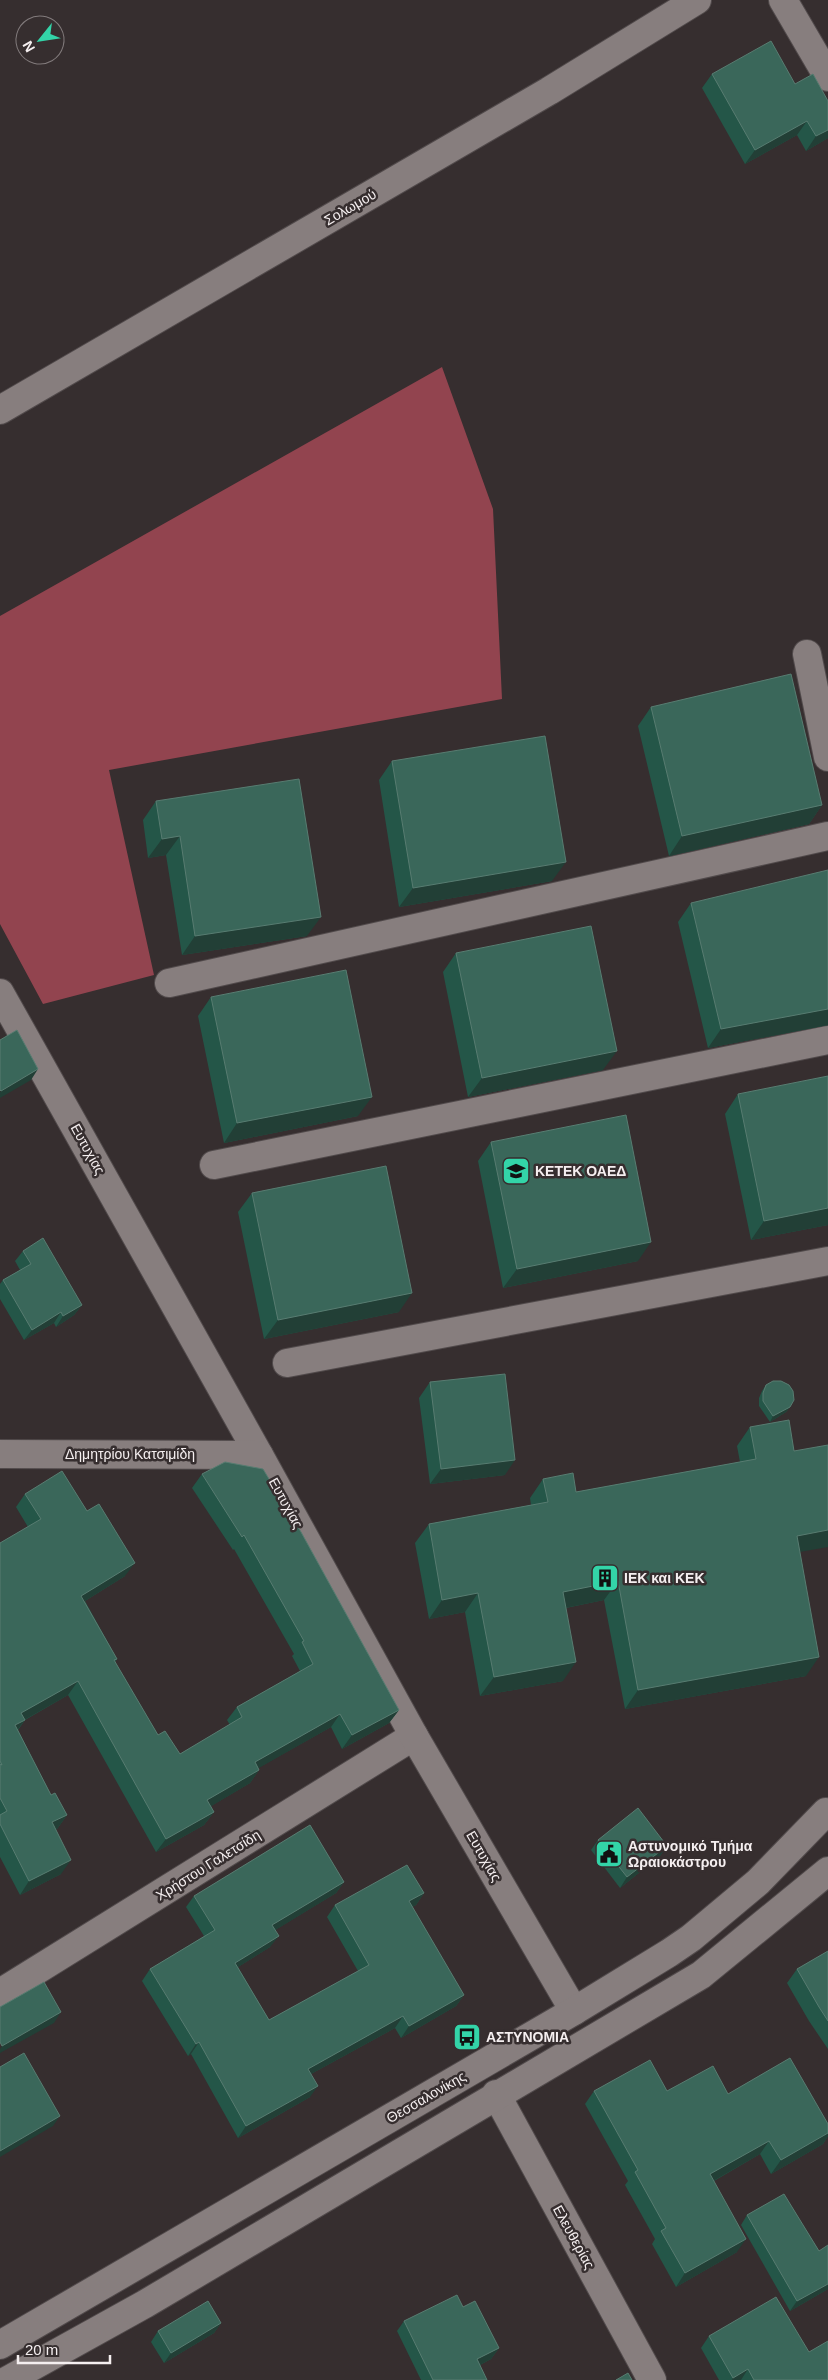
<svg xmlns="http://www.w3.org/2000/svg" width="828" height="2380" font-family="Helvetica,sans-serif">
  <style>
    .forest { fill: #92444f }
    .lines { fill: none; stroke-linecap: round; stroke-linejoin: round }
    .minor-casing { stroke: #514a4b; stroke-width: 30 }
    .tertiary-casing { stroke: #514a4b; stroke-width: 30 }
    .secondary-casing { stroke: #514a4b; stroke-width: 30 }
    .minor { stroke: #877e7e; stroke-width: 28 }
    .tertiary { stroke: #877e7e; stroke-width: 28 }
    .secondary { stroke: #877e7e; stroke-width: 28 }
    .wall { fill: #245648 }
    .shaded-wall { fill: #223f36 }
    .building { fill: #3a675a; stroke: #587c71 }
    .labels { text-anchor: middle; stroke-width: 5; stroke-linejoin: round; paint-order: stroke }
    .street-label { font-size: 14px; fill: #f5eff0; stroke: #362e2f }
    .poi-label { font-size: 14px; font-weight: bold; fill: #f5eff0; stroke: #362e2f; text-anchor: start }
  </style>
  <rect width="100%" height="100%" fill="#362e2f"/>
  <path class="forest" d="M 442,367 L 493,509 L 502,699 L 109,770 L 154,975 L 43,1004 L 0,924 L 0,616 Z"/>
  <g class="lines">
    <g class="minor-casing">
      <path id="minor" d="M 783,0 L 828,77
        M 0,410 L 549,91 L 697,0
        M 807,654 L 828,757
        M 169,983 L 828,836
        M 0,993 L 259,1455
        M 214,1165 L 828,1040
        M 287,1363 L 828,1261
        M 0,1993 L 414,1736
        M 496,2094 L 652,2380"/>
    </g>
    <g class="tertiary-casing">
      <path id="tertiary" d="M 0,1454 L 259,1455 L 414,1736 L 574,2011"/>
    </g>
    <g class="secondary-casing">
      <path id="secondary" d="M 0,2345 L 574,2011 L 669,1953 L 691,1938 L 758,1882 L 826,1812
        M 8,2380 L 145,2304 L 701,1975 L 828,1871"/>
    </g>
    <use href="#minor" class="minor"/>
    <use href="#tertiary" class="tertiary"/>
    <use href="#secondary" class="secondary"/>
  </g>
  <path class="wall" d="M 712,74 L 795,84 L 828,138 L 806,151 L 797,135 L 745,164 L 702,88 Z
    M 651,707 L 822,805 L 809,824 L 669,856 L 638,726 Z
    M 392,761 L 552,881 L 399,907 L 379,780 Z
    M 156,801 L 307,936 L 182,955 L 166,855 L 148,858 L 143,820 Z
    M 691,903 L 828,1025 L 708,1048 L 678,922 Z
    M 456,953 L 603,1070 L 468,1097 L 443,972 Z
    M 211,997 L 358,1116 L 224,1143 L 198,1016 Z
    M 738,1094 L 828,1225 L 751,1240 L 725,1114 Z
    M 491,1142 L 638,1261 L 503,1288 L 478,1161 Z
    M 252,1193 L 399,1312 L 264,1339 L 238,1212 Z
    M 23,1251 L 82,1305 L 74,1315 L 56,1327 L 54,1323 L 24,1340 L 0,1299 L 0,1284 L 3,1280 L 20,1270 L 15,1261 Z
    M 430,1382 L 505,1475 L 430,1484 L 419,1398 Z
    M 766,1385 L 790,1407 L 786,1412 L 770,1422 L 759,1406 L 759,1398 L 762,1391 Z
    M 750,1427 L 800,1552 L 806,1676 L 625,1709 L 604,1600 L 566,1608 L 563,1681 L 480,1696 L 465,1612 L 429,1619 L 415,1543 L 429,1524 L 531,1505 L 530,1498 L 543,1479 L 576,1492 L 740,1462 L 737,1446 Z
    M 202,1474 L 399,1710 L 389,1723 L 342,1749 L 331,1727 L 258,1768 L 259,1770 L 250,1783 L 211,1806 L 214,1812 L 204,1825 L 156,1852 L 68,1695 L 25,1720 L 18,1730 L 51,1795 L 67,1815 L 57,1829 L 55,1829 L 61,1874 L 20,1895 L 0,1857 L 0,1543 L 28,1527 L 16,1507 L 25,1494 L 125,1576 L 85,1601 L 117,1659 L 115,1662 L 158,1735 L 180,1754 L 230,1725 L 227,1720 L 237,1707 L 300,1671 L 292,1656 L 294,1654 L 234,1549 L 233,1550 L 192,1488 Z
    M 598,1840 L 667,1846 L 660,1856 L 620,1888 L 591,1850 Z
    M 344,1882 L 336,1893 L 275,1930 L 270,1947 L 238,1967 L 269,2020 L 358,1971 L 327,1917 L 335,1905 L 424,1893 L 416,1905 L 412,1907 L 464,1995 L 456,2006 L 401,2038 L 395,2028 L 311,2074 L 310,2097 L 238,2138 L 191,2054 L 188,2056 L 142,1981 L 150,1969 L 204,1936 L 186,1907 L 194,1896 Z
    M 828,1951 L 828,2049 L 809,2021 L 787,1983 L 797,1969 Z
    M 594,2091 L 667,2091 L 728,2094 L 828,2124 L 828,2136 L 823,2144 L 771,2174 L 760,2154 L 714,2181 L 737,2252 L 676,2287 L 652,2244 L 655,2239 L 625,2185 L 628,2181 L 585,2104 Z
    M 747,2215 L 828,2289 L 790,2311 L 741,2225 Z
    M 463,2307 L 499,2348 L 491,2359 L 480,2365 L 487,2380 L 421,2380 L 397,2331 L 404,2321 Z
    M 221,2323 L 214,2333 L 164,2363 L 151,2342 L 158,2331 Z
    M 709,2336 L 809,2352 L 828,2380 L 719,2380 L 701,2348 Z"/>
  <path class="shaded-wall" d="M 807,121 L 797,135 L 745,164 L 755,150 Z
    M 828,130 L 828,138 L 806,151 L 816,136 Z
    M 822,805 L 809,824 L 669,856 L 682,836 Z
    M 180,836 L 166,855 L 148,858 L 162,839 Z
    M 566,862 L 552,881 L 399,907 L 413,888 Z
    M 321,917 L 307,936 L 182,955 L 195,936 Z
    M 828,1009 L 828,1025 L 708,1048 L 721,1029 Z
    M 617,1051 L 603,1070 L 468,1097 L 482,1078 Z
    M 38,1069 L 31,1080 L 0,1098 L 0,1092 L 1,1091 Z
    M 372,1097 L 358,1116 L 224,1143 L 237,1123 Z
    M 828,1208 L 828,1225 L 751,1240 L 764,1221 Z
    M 651,1242 L 638,1261 L 503,1288 L 517,1269 Z
    M 412,1293 L 399,1312 L 264,1339 L 278,1320 Z
    M 82,1305 L 74,1315 L 56,1327 L 63,1316 Z
    M 61,1312 L 54,1323 L 24,1340 L 32,1330 Z
    M 790,1407 L 786,1412 L 770,1422 L 773,1416 Z
    M 515,1460 L 505,1475 L 430,1484 L 441,1469 Z
    M 828,1530 L 828,1547 L 783,1555 L 797,1536 Z
    M 135,1563 L 125,1576 L 72,1609 L 81,1596 Z
    M 618,1581 L 604,1600 L 550,1611 L 563,1592 Z
    M 478,1593 L 465,1612 L 429,1619 L 442,1600 Z
    M 819,1657 L 806,1676 L 625,1709 L 638,1690 Z
    M 576,1662 L 563,1681 L 480,1696 L 494,1677 Z
    M 78,1681 L 68,1695 L 12,1727 L 21,1713 Z
    M 399,1710 L 389,1723 L 342,1749 L 352,1735 Z
    M 340,1714 L 331,1727 L 245,1776 L 255,1762 Z
    M 25,1720 L 15,1733 L 15,1725 Z
    M 259,1770 L 250,1783 L 198,1814 L 207,1800 Z
    M 214,1812 L 204,1825 L 156,1852 L 166,1839 Z
    M 67,1815 L 57,1829 L 42,1836 L 52,1822 Z
    M 667,1846 L 660,1856 L 620,1888 L 627,1877 Z
    M 71,1860 L 61,1874 L 20,1895 L 29,1881 Z
    M 344,1882 L 336,1893 L 264,1937 L 272,1925 Z
    M 424,1893 L 416,1905 L 401,1913 L 409,1901 Z
    M 279,1936 L 270,1947 L 227,1974 L 235,1963 Z
    M 464,1995 L 456,2006 L 401,2038 L 409,2026 Z
    M 61,2012 L 54,2023 L 0,2053 L 0,2049 L 2,2046 Z
    M 403,2016 L 395,2028 L 300,2080 L 308,2069 Z
    M 199,2042 L 191,2054 L 188,2056 L 196,2044 Z
    M 318,2086 L 310,2097 L 238,2138 L 246,2126 Z
    M 60,2116 L 53,2126 L 0,2157 L 0,2151 Z
    M 828,2133 L 828,2136 L 823,2144 L 771,2174 L 781,2160 Z
    M 769,2141 L 760,2154 L 701,2188 L 710,2174 Z
    M 746,2239 L 737,2252 L 676,2287 L 685,2273 Z
    M 828,2284 L 828,2289 L 790,2311 L 797,2301 Z
    M 221,2323 L 214,2333 L 164,2363 L 171,2353 Z
    M 499,2348 L 491,2359 L 470,2370 L 477,2359 Z
    M 748,2369 L 741,2380 L 732,2380 L 733,2378 Z"/>
  <path class="building" d="M 771,41 L 795,84 L 813,74 L 828,101 L 828,130 L 816,136 L 807,121 L 755,150 L 712,74 Z
    M 791,674 L 822,805 L 682,836 L 651,707 Z
    M 545,736 L 566,862 L 413,888 L 392,761 Z
    M 299,779 L 321,917 L 195,936 L 180,836 L 162,839 L 156,801 Z
    M 828,870 L 828,1009 L 721,1029 L 691,903 Z
    M 591,926 L 617,1051 L 482,1078 L 456,953 Z
    M 346,970 L 372,1097 L 237,1123 L 211,997 Z
    M 17,1030 L 38,1069 L 1,1091 L 0,1090 L 0,1040 Z
    M 828,1076 L 828,1208 L 764,1221 L 738,1094 Z
    M 626,1115 L 651,1242 L 517,1269 L 491,1142 Z
    M 386,1166 L 412,1293 L 278,1320 L 252,1193 Z
    M 43,1238 L 82,1305 L 63,1316 L 61,1312 L 32,1330 L 3,1280 L 31,1264 L 23,1251 Z
    M 505,1374 L 515,1460 L 441,1469 L 430,1382 Z
    M 773,1381 L 781,1381 L 789,1385 L 793,1391 L 794,1400 L 790,1407 L 773,1416 L 763,1401 L 763,1393 L 766,1385 Z
    M 789,1420 L 794,1451 L 828,1445 L 828,1530 L 797,1536 L 819,1657 L 638,1690 L 618,1581 L 563,1592 L 576,1662 L 494,1677 L 478,1593 L 442,1600 L 429,1524 L 548,1502 L 543,1479 L 573,1473 L 576,1492 L 756,1459 L 750,1427 Z
    M 225,1462 L 263,1469 L 301,1532 L 399,1710 L 352,1735 L 340,1714 L 255,1762 L 259,1770 L 207,1800 L 214,1812 L 166,1839 L 78,1681 L 21,1713 L 25,1720 L 15,1725 L 51,1795 L 55,1793 L 67,1815 L 52,1822 L 71,1860 L 29,1881 L 0,1824 L 0,1815 L 7,1811 L 0,1798 L 0,1764 L 2,1765 L 0,1761 L 0,1543 L 41,1519 L 25,1494 L 62,1471 L 87,1511 L 99,1504 L 135,1563 L 81,1596 L 117,1659 L 114,1660 L 158,1735 L 165,1731 L 180,1754 L 242,1717 L 237,1707 L 313,1664 L 302,1642 L 304,1641 L 244,1535 L 242,1537 L 202,1474 Z
    M 638,1808 L 667,1846 L 627,1877 L 598,1840 Z
    M 310,1825 L 344,1882 L 272,1925 L 279,1936 L 235,1963 L 269,2020 L 369,1965 L 335,1905 L 407,1865 L 424,1893 L 409,1901 L 464,1995 L 409,2026 L 403,2016 L 308,2069 L 318,2086 L 246,2126 L 199,2042 L 196,2044 L 150,1969 L 215,1930 L 194,1896 Z
    M 828,1951 L 828,2021 L 819,2007 L 797,1969 Z
    M 44,1982 L 61,2012 L 2,2046 L 0,2042 L 0,2007 Z
    M 24,2053 L 60,2116 L 0,2151 L 0,2067 Z
    M 790,2058 L 828,2124 L 828,2133 L 781,2160 L 769,2141 L 710,2174 L 746,2239 L 685,2273 L 661,2231 L 666,2228 L 635,2172 L 638,2170 L 594,2091 L 650,2060 L 667,2091 L 713,2066 L 728,2094 Z
    M 784,2194 L 819,2251 L 828,2245 L 828,2284 L 797,2301 L 747,2215 Z
    M 457,2295 L 463,2307 L 475,2301 L 499,2348 L 477,2359 L 487,2380 L 433,2380 L 404,2321 Z
    M 776,2297 L 809,2352 L 828,2341 L 828,2380 L 754,2380 L 748,2369 L 733,2378 L 709,2336 Z
    M 208,2301 L 221,2323 L 171,2353 L 158,2331 Z
    M 628,2373 L 632,2380 L 616,2380 Z"/>
  <defs>
    <g id="school-square" transform="scale(1.4375)"><rect x="-9" y="-9" width="18" height="18" rx="4" fill="#33d4a8" stroke="#362e2f"/><path d="M0-5L7-2L0 1L-7-2ZM-4 1L0 2.5L4 1V4Q0 6-4 4Z" fill="#111"/></g>
    <g id="building-square" transform="scale(1.4375)"><rect x="-9" y="-9" width="18" height="18" rx="4" fill="#33d4a8" stroke="#362e2f"/><path d="M-4-6H4V6H1V3H-1V6H-4ZM-2.5-4.3h1.7v1.8h-1.7ZM.8-4.3h1.7v1.8H.8ZM-2.5-1h1.7V.8h-1.7ZM.8-1h1.7V.8H.8Z" fill="#111"/></g>
    <g id="civic-square" transform="scale(1.4375)"><rect x="-9" y="-9" width="18" height="18" rx="4" fill="#33d4a8" stroke="#362e2f"/><path d="M-.6-6.5H3V-4.5H.6V-3L4-1V1h2V6H-6V1h2V-1L-.6-3ZM-1.2 2.5V6h2.4V2.5Z" fill="#111"/></g>
    <g id="bus-square" transform="scale(1.4375)"><rect x="-9" y="-9" width="18" height="18" rx="4" fill="#33d4a8" stroke="#362e2f"/><path d="M-5-6H5V4H4V6H2V4H-2V6H-4V4H-5ZM-3.5-4V0h7V-4ZM-3.5 1.2v1.5H-2V1.2ZM2 1.2v1.5H3.5V1.2Z" fill="#111"/></g>
  </defs>
  <g fill-rule="evenodd">
    <use href="#school-square" x="516" y="1171"/>
    <use href="#building-square" x="605" y="1578"/>
    <use href="#civic-square" x="609" y="1854"/>
    <use href="#bus-square" x="467" y="2037"/>
  </g>
  <g class="labels">
    <g class="street-label">
      <text transform="translate(350 207) rotate(-30)" y="5">Σολωμού</text>
      <text transform="translate(88 1149) rotate(61)" y="5">Ευτυχίας</text>
      <text x="130" y="1459">Δημητρίου Κατσιμίδη</text>
      <text transform="translate(286 1503) rotate(61)" y="5">Ευτυχίας</text>
      <text transform="translate(484 1856) rotate(60)" y="5">Ευτυχίας</text>
      <text transform="translate(208 1865) rotate(-32)" y="5">Χρήστου Γαλετσίδη</text>
      <text transform="translate(426 2097) rotate(-30)" y="5">Θεσσαλονίκης</text>
      <text transform="translate(574 2237) rotate(61)" y="5">Ελευθερίας</text>
    </g>
    <g class="poi-label">
      <text x="535" y="1176">ΚΕΤΕΚ ΟΑΕΔ</text>
      <text x="624" y="1583">ΙΕΚ και ΚΕΚ</text>
      <text x="628" y="1851">Αστυνομικό Τμήμα<tspan x="628" dy="16">Ωραιοκάστρου</tspan></text>
      <text x="486" y="2042">ΑΣΤΥΝΟΜΙΑ</text>
    </g>
  </g>
  <g transform="translate(40 40) rotate(240)"><circle r="24" fill="#362e2f" stroke="#827b7c"/>
  <path d="M0-4L9 19L0 12L-9 19Z" fill="#33d4a8"/>
  <text y="-8" font-size="14" font-weight="bold" text-anchor="middle" fill="#f5eff0">N</text>
  </g>
  <path d="M18 2355v8h92v-8" fill="none" stroke="#f5eff0" stroke-width="2.5"/>
  <text x="25" y="2355" font-size="15" fill="#f5eff0" stroke="#362e2f" stroke-width="4" paint-order="stroke">20 m</text>
</svg>
